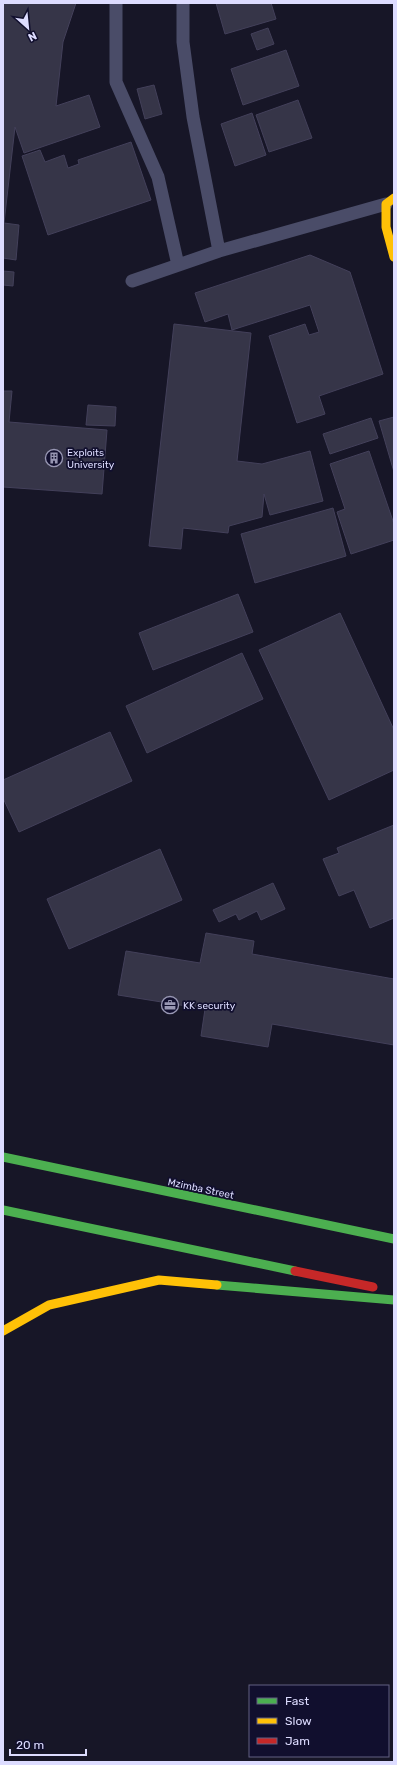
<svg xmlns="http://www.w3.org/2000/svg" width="397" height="1765" font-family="Rubik,sans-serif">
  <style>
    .building { fill: #363548; stroke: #43405a }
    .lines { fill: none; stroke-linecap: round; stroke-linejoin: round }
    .lane { stroke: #4a4c68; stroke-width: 13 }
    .fast { stroke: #4caf50; stroke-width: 9 }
    .slow { stroke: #ffc107; stroke-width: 9 }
    .jam { stroke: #c62828; stroke-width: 9 }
    .labels { text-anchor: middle; stroke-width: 3.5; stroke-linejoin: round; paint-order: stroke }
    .poi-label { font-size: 10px; fill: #dddcff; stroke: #110f2e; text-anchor: start }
    .street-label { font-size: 10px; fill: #dddcff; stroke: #110f2e }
  </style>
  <rect width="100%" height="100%" fill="#171627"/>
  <path class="building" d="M 3,3 L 76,3 L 63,42 L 56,106 L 89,95 L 100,127 L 24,153 L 15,127 L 4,223 L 19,225 L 16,260 L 3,258 Z
    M 216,3 L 271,3 L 276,19 L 225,34 Z
    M 268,28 L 274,44 L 257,50 L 251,34 Z
    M 286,50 L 299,86 L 243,105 L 231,69 Z
    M 154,85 L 162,114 L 145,119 L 137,89 Z
    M 298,100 L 312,138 L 269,152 L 256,115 Z
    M 252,113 L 266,155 L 235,166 L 221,124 Z
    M 131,142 L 151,200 L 48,235 L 22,156 L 40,150 L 45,162 L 64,155 L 68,168 L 79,164 L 78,160 Z
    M 310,255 L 350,272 L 383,374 L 319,396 L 325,414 L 297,423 L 269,336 L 305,324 L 309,335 L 319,332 L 310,305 L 232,330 L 228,314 L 205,322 L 195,293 Z
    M 3,271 L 14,272 L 13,286 L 3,285 Z
    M 174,324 L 251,333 L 237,461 L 262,464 L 310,451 L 323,501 L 270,515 L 264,494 L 262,517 L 229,526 L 228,533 L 183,528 L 181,549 L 149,546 Z
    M 3,391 L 12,391 L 9,422 L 107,430 L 102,494 L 3,487 Z
    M 88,405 L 116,407 L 115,426 L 86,425 Z
    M 394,417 L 394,472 L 379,421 Z
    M 371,418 L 378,438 L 330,454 L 323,434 Z
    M 369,451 L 394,524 L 394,540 L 351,554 L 337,512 L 345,509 L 330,464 Z
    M 333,508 L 346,556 L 255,583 L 241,534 Z
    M 238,594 L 253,632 L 153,670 L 139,633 Z
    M 340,613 L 394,730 L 394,770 L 329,800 L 259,650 Z
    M 242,653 L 263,699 L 147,753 L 126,706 Z
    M 110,732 L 132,781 L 19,832 L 3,798 L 3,780 Z
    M 394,825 L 394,918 L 370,928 L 354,890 L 339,896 L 323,859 L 339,853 L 337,848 Z
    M 160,849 L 182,900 L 69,949 L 47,899 Z
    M 273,883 L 285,909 L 261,920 L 257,911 L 239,920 L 236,914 L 219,922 L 213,910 Z
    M 206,933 L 254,941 L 252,954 L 394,979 L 394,1045 L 272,1024 L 268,1047 L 201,1036 L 205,1009 L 118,995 L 126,951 L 200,963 Z"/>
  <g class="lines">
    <path class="lane" d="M 116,3 L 116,82 L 158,177 L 178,265
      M 183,3 L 183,42 L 193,117 L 219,251
      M 132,281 L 219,251 L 386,204"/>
    <path class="fast" d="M 3,1157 L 394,1239
      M 3,1210 L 295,1271
      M 217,1285 L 394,1300"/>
    <path class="slow" d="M 394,198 L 386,204 L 386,227 L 394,257
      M 3,1331 L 49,1305 L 159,1280 L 217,1285"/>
    <path class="jam" d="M 295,1271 L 373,1287"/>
  </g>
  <defs>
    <g id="building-ring" transform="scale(0.9)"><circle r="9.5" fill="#110f2e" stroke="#9897b3" stroke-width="1.5"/><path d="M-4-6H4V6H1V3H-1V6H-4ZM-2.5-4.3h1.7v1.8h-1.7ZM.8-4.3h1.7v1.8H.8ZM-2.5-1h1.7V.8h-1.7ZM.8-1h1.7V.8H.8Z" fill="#9897b3"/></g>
    <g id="office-ring" transform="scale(0.9)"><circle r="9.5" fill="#110f2e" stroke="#9897b3" stroke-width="1.5"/><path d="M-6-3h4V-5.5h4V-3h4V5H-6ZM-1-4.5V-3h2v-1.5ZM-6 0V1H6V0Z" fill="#9897b3"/></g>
  </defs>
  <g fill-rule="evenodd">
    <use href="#building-ring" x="54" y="458"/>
    <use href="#office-ring" x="170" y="1005"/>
  </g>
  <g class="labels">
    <g class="poi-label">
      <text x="67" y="456">Exploits<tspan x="67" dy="12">University</tspan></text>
      <text x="183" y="1009">KK security</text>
    </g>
    <g class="street-label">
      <text transform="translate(201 1188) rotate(12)" y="4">Mzimba Street</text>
    </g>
  </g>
  <rect width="397" height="1765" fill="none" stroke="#dddcff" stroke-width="8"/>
  <rect x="249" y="1685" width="140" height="72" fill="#110f2e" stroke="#636182"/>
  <rect x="257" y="1698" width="20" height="6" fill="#4caf50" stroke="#636182"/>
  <text x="285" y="1705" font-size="12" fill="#dddcff">Fast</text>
  <rect x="257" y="1718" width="20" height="6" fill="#ffc107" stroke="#636182"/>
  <text x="285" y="1725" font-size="12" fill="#dddcff">Slow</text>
  <rect x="257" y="1738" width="20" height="6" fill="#c62828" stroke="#636182"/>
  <text x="285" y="1745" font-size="12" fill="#dddcff">Jam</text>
  <g transform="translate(28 28) rotate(153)" stroke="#110f2e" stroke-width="3" paint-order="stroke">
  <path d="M0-3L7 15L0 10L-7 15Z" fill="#dddcff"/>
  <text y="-6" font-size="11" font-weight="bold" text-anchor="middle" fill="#dddcff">N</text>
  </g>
  <path d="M10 1749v6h76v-6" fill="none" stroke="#dddcff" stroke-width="2"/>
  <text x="16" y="1749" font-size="12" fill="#dddcff" stroke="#110f2e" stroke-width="3" paint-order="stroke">20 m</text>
</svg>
